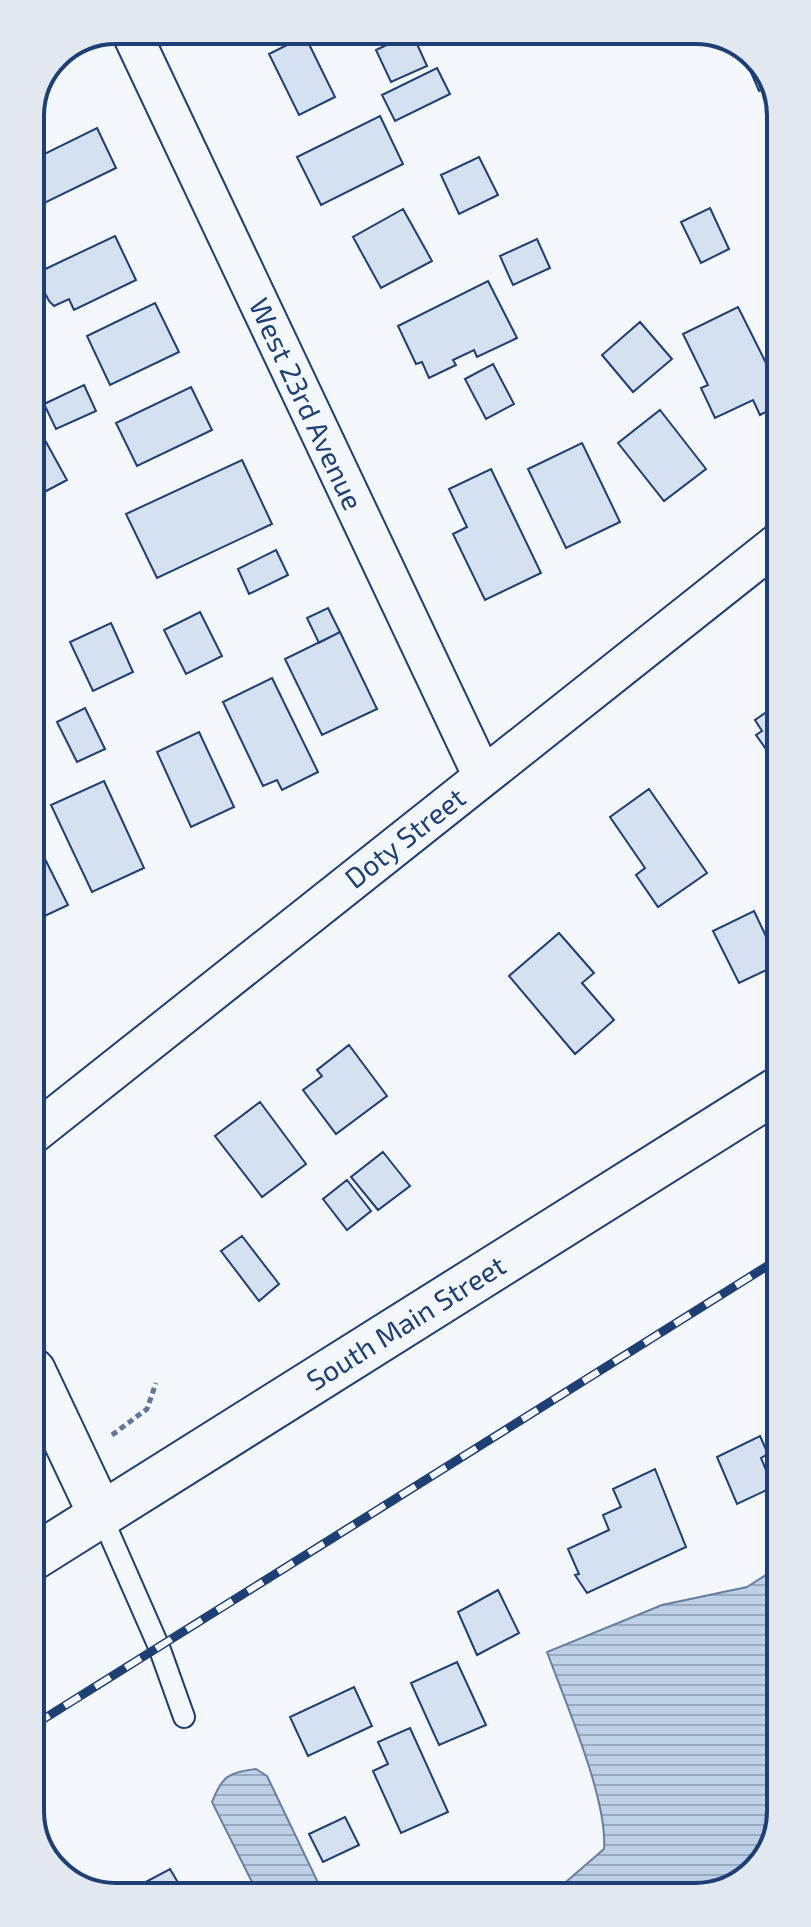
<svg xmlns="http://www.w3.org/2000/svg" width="811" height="1927" font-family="'Exo 2',sans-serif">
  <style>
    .water { fill: url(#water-rules); stroke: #687fa3; stroke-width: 2 }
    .building { fill: #d5e0f0; stroke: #1d3f73; stroke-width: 2 }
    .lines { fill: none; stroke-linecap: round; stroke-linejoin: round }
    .service-casing { stroke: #1d3f73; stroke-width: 24 }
    .minor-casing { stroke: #1d3f73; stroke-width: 42 }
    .tertiary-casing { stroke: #1d3f73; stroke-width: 48 }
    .primary-casing { stroke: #1d3f73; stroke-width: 48 }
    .path { stroke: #5e769c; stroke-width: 5; stroke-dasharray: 6 4; stroke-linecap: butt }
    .service { stroke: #f4f7fb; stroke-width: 20 }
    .minor { stroke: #f4f7fb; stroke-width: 38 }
    .tertiary { stroke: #f4f7fb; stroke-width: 44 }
    .primary { stroke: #f4f7fb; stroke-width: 44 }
    .rail-casing { stroke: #1d3f73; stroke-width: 9 }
    .rail { stroke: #f4f7fb; stroke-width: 6; stroke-dasharray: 18; stroke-linecap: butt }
    .labels { text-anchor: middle; stroke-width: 6; stroke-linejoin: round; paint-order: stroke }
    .street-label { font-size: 28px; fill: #1d3f73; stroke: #f4f7fb }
    .rim { fill: none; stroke: #1d3f73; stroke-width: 4 }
  </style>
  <defs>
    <pattern id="water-rules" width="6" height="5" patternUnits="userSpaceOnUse" patternTransform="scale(2)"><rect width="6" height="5" fill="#bed0e5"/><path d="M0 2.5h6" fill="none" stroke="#9aaabe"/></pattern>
  </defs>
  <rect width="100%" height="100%" fill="#f4f7fb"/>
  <path class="water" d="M 780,1566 L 781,1811 L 763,1863 L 722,1893 L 552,1894 L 604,1849 C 608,1800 565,1701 547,1652 L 662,1605 L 747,1587 Z
    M 256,1769 L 267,1776 L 324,1895 L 259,1896 L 212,1802 C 222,1776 229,1772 256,1769 Z"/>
  <path class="building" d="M 412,33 L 427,66 L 391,82 L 376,50 Z
    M 305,36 L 335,97 L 299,115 L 269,54 Z
    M 739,45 L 748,48 L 773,84 L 759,91 Z
    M 437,68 L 450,94 L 395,121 L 382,95 Z
    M 380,116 L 403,164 L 321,205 L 297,157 Z
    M 97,128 L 116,168 L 30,210 L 30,161 Z
    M 479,157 L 498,195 L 459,214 L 441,175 Z
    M 710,208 L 729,249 L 701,263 L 681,222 Z
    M 403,209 L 432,261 L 381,288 L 353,237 Z
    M 115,236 L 136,280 L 74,310 L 69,299 L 54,306 L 49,301 L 38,280 L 39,272 Z
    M 537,239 L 550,268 L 513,285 L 500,256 Z
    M 488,281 L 517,338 L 477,357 L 474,350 L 453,360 L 456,365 L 429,378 L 422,362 L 416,364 L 398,326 Z
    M 155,303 L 179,352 L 110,385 L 87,336 Z
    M 738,307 L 777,385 L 777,406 L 760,415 L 753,400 L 715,418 L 701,388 L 708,385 L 683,334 Z
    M 640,322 L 672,359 L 633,392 L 602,355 Z
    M 493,364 L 514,404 L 486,419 L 465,379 Z
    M 84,385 L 96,411 L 56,429 L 44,404 Z
    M 191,387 L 212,430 L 137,466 L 116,423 Z
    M 660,410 L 706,469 L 664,501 L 618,443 Z
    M 46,442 L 67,480 L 31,499 L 31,449 Z
    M 582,443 L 620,522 L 566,548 L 528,469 Z
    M 242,460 L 272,524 L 157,578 L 126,514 Z
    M 491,469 L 541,573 L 485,600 L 453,534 L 467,527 L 449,489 Z
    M 276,550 L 288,575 L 249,594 L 238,569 Z
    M 328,608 L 340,632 L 319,643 L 307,618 Z
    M 200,612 L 222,656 L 186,674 L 164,630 Z
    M 111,623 L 133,672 L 93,691 L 70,642 Z
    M 340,632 L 377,709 L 322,735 L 285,659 Z
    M 272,678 L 318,772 L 282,790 L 277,780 L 263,786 L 223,702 Z
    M 778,704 L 778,766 L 756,735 L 762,731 L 755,720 Z
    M 85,708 L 105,749 L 77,762 L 57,722 Z
    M 199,732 L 234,807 L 191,827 L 157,752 Z
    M 104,781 L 144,868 L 92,892 L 51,805 Z
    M 649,789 L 707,873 L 658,907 L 636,875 L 645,868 L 610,817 Z
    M 39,847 L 68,905 L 32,922 L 32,850 Z
    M 754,911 L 779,964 L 739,983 L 713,931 Z
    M 559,933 L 594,973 L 582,983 L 614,1020 L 575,1054 L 509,976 Z
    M 349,1045 L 387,1096 L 336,1134 L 303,1090 L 322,1076 L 317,1070 Z
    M 260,1102 L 306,1164 L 262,1197 L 215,1136 Z
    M 383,1152 L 410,1186 L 378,1210 L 351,1177 Z
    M 347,1180 L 371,1211 L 347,1230 L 323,1199 Z
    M 242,1236 L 279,1284 L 259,1301 L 221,1251 Z
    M 760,1436 L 768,1454 L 761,1458 L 773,1487 L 737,1504 L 717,1457 Z
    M 655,1469 L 686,1547 L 587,1593 L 575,1575 L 579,1574 L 568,1549 L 609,1530 L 603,1515 L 621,1507 L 613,1489 Z
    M 498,1590 L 519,1633 L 477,1655 L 458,1612 Z
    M 457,1662 L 486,1725 L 439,1745 L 411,1683 Z
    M 354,1687 L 372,1726 L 308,1756 L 290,1717 Z
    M 410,1728 L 448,1812 L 401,1833 L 373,1771 L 388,1764 L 378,1742 Z
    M 345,1817 L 359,1845 L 323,1862 L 309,1834 Z
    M 170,1869 L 186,1896 L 146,1897 L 140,1885 Z"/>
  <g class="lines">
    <g class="service-casing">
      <path id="service" d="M 101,1515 L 159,1647 L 184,1717"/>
    </g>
    <g class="minor-casing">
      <path id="minor" d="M 130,30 L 483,777
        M 33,1134 L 778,543"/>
    </g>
    <g class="tertiary-casing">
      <path id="tertiary" d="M 33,1371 L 101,1515"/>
    </g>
    <g class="primary-casing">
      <path id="primary" d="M 34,1557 L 779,1089"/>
    </g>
    <path class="path" d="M 112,1435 L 147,1409 L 156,1383"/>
    <use href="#service" class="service"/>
    <use href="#minor" class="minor"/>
    <use href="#tertiary" class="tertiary"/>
    <use href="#primary" class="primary"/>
    <g class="rail-casing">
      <path id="rail" d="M 34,1725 L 780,1258"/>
    </g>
    <use href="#rail" class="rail"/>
  </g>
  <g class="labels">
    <g class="street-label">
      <text transform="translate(306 404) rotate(65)" y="10">West 23rd Avenue</text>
      <text transform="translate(405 838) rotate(-38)" y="10">Doty Street</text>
      <text transform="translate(406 1323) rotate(-32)" y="10">South Main Street</text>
    </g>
  </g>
  <path d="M0 0H811V1927H0ZM116 44H695A72 72 0 0 1 767 116V1811A72 72 0 0 1 695 1883H116A72 72 0 0 1 44 1811V116A72 72 0 0 1 116 44Z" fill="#e3e8f0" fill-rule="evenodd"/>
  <path class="rim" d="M116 44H695A72 72 0 0 1 767 116V1811A72 72 0 0 1 695 1883H116A72 72 0 0 1 44 1811V116A72 72 0 0 1 116 44Z"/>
</svg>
